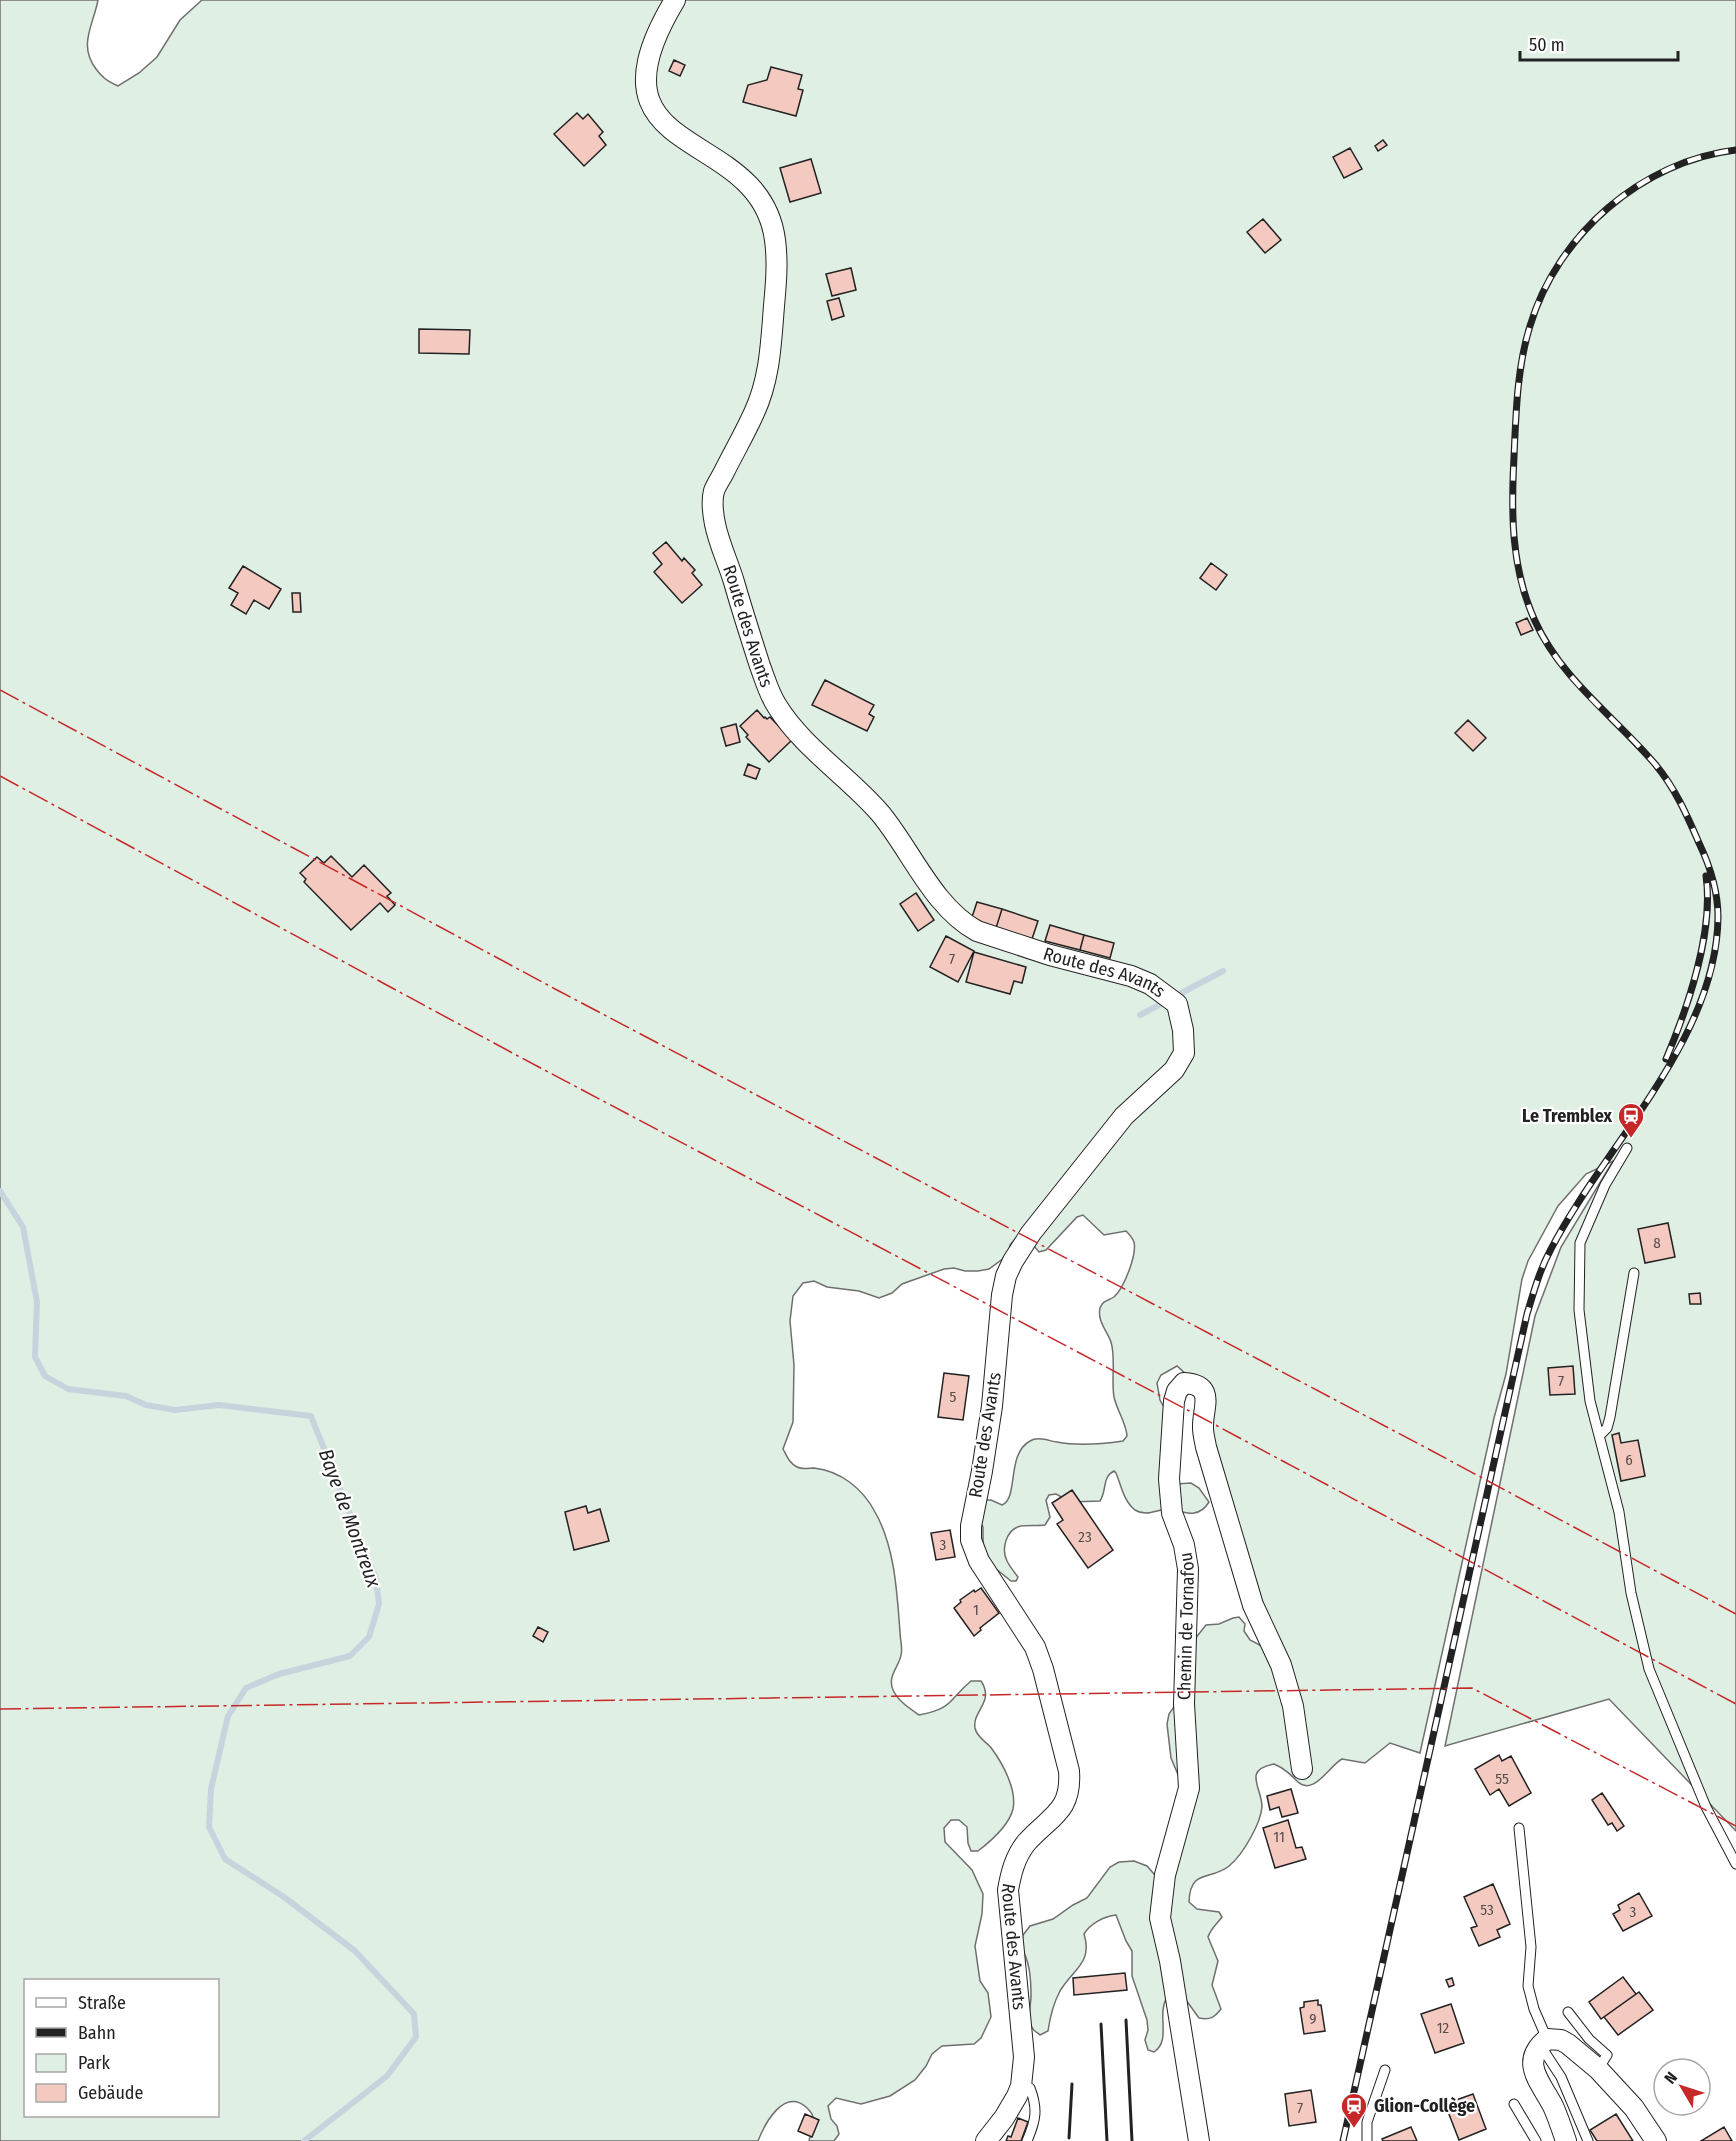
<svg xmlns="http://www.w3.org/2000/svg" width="1736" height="2141" font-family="'Fira Sans Condensed',sans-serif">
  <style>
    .green { fill: #e0efe3; stroke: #6f6f6f; stroke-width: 1.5; fill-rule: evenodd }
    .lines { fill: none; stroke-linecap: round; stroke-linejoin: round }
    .stream { stroke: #c7d3dd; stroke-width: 6 }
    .building { fill: #f3c9c0; stroke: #222; stroke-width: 1.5 }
    .service-casing { stroke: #222; stroke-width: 11 }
    .minor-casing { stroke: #222; stroke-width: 22 }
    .service { stroke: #fff; stroke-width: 9 }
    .minor { stroke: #fff; stroke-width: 20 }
    .rail-casing { stroke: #222; stroke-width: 7 }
    .rail { stroke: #fff; stroke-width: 4.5; stroke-dasharray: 14; stroke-linecap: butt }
    .wall { stroke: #222; stroke-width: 3 }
    .power { stroke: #c62828; stroke-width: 1.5; stroke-dasharray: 21 4.5 3 4.5; stroke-linecap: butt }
    .labels { text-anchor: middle; stroke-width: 4.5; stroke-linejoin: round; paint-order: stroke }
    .number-label { font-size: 15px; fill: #564c4a }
    .street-label { font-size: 18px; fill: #222; stroke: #fff }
    .poi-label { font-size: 18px; font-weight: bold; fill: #222; stroke: #fff; text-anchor: end }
    .water-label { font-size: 20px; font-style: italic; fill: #222; stroke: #fff }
  </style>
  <rect width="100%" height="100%" fill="#fff"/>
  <path class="green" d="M 0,0 L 98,0 C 93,26 78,45 96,69 C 103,78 107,81 118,86 L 139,73 L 157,57 L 180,20 L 202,0 L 1736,0 L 1736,1831 L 1609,1699 L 1445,1746 L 1535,1316 L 1561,1247 L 1613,1161 L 1586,1174 L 1558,1206 L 1528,1261 L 1522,1279 L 1506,1374 L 1494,1418 L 1420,1753 L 1390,1743 L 1365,1763 L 1342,1759 C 1329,1766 1314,1796 1298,1782 C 1291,1775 1284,1768 1274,1764 C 1242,1770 1262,1787 1262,1807 C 1261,1817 1256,1828 1251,1837 C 1245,1848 1239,1858 1229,1866 C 1211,1881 1190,1868 1189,1902 L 1197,1909 L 1219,1912 L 1222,1917 C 1217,1924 1211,1928 1208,1937 L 1218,1961 L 1212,1985 L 1221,2009 C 1214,2018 1210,2020 1199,2018 L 1186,2000 L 1180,1995 L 1167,1998 C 1156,2014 1172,2040 1154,2052 L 1148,2050 L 1145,2040 L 1148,2030 L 1147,2020 L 1132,1976 L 1132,1951 L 1126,1941 L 1116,1915 C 1104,1916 1090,1924 1084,1934 C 1093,1963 1073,1969 1060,1991 C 1053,2004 1050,2017 1048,2031 L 1040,2035 C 1039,2034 1033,2030 1033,2029 C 1026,2020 1031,2006 1031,1996 C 1031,1979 1030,1960 1020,1946 L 1023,1935 L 1030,1926 L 1053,1919 L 1073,1905 L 1087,1898 L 1110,1867 L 1119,1862 L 1134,1861 L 1147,1866 L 1160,1881 L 1182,1784 L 1171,1758 L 1167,1724 L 1169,1714 L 1187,1688 L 1194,1640 L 1206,1625 L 1219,1624 L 1233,1618 L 1239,1617 L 1245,1624 L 1244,1631 L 1250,1640 L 1269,1650 L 1200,1413 L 1189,1377 L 1177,1366 L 1161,1375 L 1157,1383 L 1160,1400 L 1169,1416 L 1176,1484 L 1191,1483 L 1199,1488 L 1209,1502 C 1206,1507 1201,1512 1194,1513 C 1186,1515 1176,1508 1167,1509 C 1156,1510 1146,1517 1135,1510 C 1124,1502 1121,1485 1116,1473 L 1114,1471 C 1102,1477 1107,1490 1100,1501 L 1071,1502 L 1056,1494 L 1049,1495 L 1046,1500 L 1050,1517 L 1045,1525 C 1037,1526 1029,1525 1021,1526 C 1006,1529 1001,1549 1007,1561 C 1010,1567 1014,1572 1018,1577 L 1016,1581 L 1011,1581 L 990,1564 L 983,1549 L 983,1527 L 978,1516 L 986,1500 L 991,1500 L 1002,1505 C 1019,1498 1006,1454 1030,1441 C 1038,1436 1049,1441 1057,1442 C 1078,1446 1102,1444 1123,1441 L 1127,1436 C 1126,1422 1117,1411 1114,1397 C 1111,1380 1116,1358 1111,1342 C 1107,1331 1097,1321 1100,1308 C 1103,1300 1108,1301 1114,1297 C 1124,1288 1137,1255 1134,1242 C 1132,1237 1130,1235 1126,1231 L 1104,1235 L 1083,1215 L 1077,1217 L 1046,1250 L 1039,1252 L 1034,1246 L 1016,1238 L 1010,1245 L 1008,1255 L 989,1269 L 978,1271 L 965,1271 L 954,1268 L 944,1269 L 902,1284 L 892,1293 L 879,1298 L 859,1291 L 827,1287 L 814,1281 L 803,1283 L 793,1296 L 790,1321 L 794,1365 L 793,1422 L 783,1449 C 787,1456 789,1463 797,1467 C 802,1470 809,1468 814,1468 C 841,1471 863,1489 875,1512 C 895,1547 897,1593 900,1632 C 900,1639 903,1649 901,1655 C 899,1667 887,1676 893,1690 C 898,1701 909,1708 919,1715 C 953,1709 948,1700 971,1681 L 981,1681 C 995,1702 972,1711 975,1728 C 977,1738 987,1742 992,1749 C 1003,1764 1017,1790 1013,1809 C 1009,1826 991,1841 978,1851 L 971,1851 L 968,1843 L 967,1827 L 959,1820 L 951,1820 L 944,1828 L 945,1842 L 972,1870 L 983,1894 L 982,1914 L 975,1946 L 980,1981 L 988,1993 L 991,2017 L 981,2038 L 974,2044 L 942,2046 L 932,2054 L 926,2066 L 915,2080 L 890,2096 L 861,2104 L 836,2098 L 828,2106 L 831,2119 L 837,2126 L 839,2134 L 834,2141 L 809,2141 C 810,2135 814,2129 814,2123 C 814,2115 811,2112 806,2107 C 784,2088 765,2123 758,2141 L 0,2141 ZM 26,1980 L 218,1980 L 218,2116 L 26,2116 Z"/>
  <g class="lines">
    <path class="stream" d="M 1140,1015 L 1223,971
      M 0,1191 L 23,1227 L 37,1302 L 35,1357 L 45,1376 L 68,1389 L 126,1396 L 146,1405 L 175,1410 L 219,1405 L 311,1416 L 376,1579 L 379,1604 L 369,1637 L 350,1656 L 279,1674 L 246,1688 L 228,1716 L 211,1789 L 209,1827 L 225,1859 L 284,1897 L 355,1951 L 414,2014 L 416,2037 L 387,2076 L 304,2141"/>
  </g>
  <path class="building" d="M 674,60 L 685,65 L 680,76 L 669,71 Z
    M 771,67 L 802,75 L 798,89 L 803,90 L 796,116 L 743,102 L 748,85 L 767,80 Z
    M 577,113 L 583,119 L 588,114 L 603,132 L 599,136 L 606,145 L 584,166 L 554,134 Z
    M 1383,140 L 1387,145 L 1378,151 L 1375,146 Z
    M 1350,148 L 1362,169 L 1344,178 L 1333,157 Z
    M 811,159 L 821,193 L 790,202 L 780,168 Z
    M 1263,219 L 1281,240 L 1265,253 L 1247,232 Z
    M 851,268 L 856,290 L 832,296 L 826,274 Z
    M 839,298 L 844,316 L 832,320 L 827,301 Z
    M 419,329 L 470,330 L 469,354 L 419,353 Z
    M 666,542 L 682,561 L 684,558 L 695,570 L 692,573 L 702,585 L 682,603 L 654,572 L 662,564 L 653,553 Z
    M 1211,563 L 1227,575 L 1216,590 L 1200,578 Z
    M 243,566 L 281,589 L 269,609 L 254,600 L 246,614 L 231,605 L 238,593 L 229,588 Z
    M 292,593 L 300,593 L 301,612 L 293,612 Z
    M 1527,618 L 1533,630 L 1521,635 L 1516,623 Z
    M 825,680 L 874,705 L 869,714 L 874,717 L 867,731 L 812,705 Z
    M 757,710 L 764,718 L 765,717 L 767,719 L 770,717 L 792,740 L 769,762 L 746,737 L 748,735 L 740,726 Z
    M 1468,720 L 1486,738 L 1473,751 L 1455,733 Z
    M 736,724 L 740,742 L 726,746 L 721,728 Z
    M 748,764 L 760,769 L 756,779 L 744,775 Z
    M 331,856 L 352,877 L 364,865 L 391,893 L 387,896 L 395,905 L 388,912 L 380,903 L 351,930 L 304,882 L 306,879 L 300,873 L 317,857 L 324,863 Z
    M 916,893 L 934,920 L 918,931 L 900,904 Z
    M 977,902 L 1002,909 L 996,928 L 971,920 Z
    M 1002,909 L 1038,921 L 1032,939 L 996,928 Z
    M 1050,925 L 1084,935 L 1080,950 L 1045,941 Z
    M 1084,935 L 1114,943 L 1110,958 L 1080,950 Z
    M 946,936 L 974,951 L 958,982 L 930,967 Z
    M 974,952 L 1026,967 L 1022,983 L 1014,981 L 1010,994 L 966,982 Z
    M 1668,1223 L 1675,1257 L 1645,1263 L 1638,1229 Z
    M 1700,1293 L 1701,1304 L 1690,1304 L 1689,1294 Z
    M 1573,1366 L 1575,1394 L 1550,1395 L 1548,1368 Z
    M 944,1373 L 969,1376 L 963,1420 L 938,1417 Z
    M 1619,1433 L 1621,1443 L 1638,1440 L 1645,1476 L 1621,1481 L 1612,1435 Z
    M 1072,1490 L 1113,1550 L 1088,1568 L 1057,1524 L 1063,1520 L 1052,1503 Z
    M 586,1506 L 588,1513 L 600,1509 L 609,1541 L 574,1550 L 565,1512 Z
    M 950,1530 L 955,1557 L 936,1560 L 931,1533 Z
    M 981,1588 L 999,1613 L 980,1628 L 981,1630 L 974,1636 L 954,1608 L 961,1602 L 960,1600 L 974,1590 L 975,1592 Z
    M 538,1627 L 548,1632 L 543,1642 L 533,1636 Z
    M 1499,1755 L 1502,1761 L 1511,1756 L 1531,1793 L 1509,1806 L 1499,1789 L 1490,1795 L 1475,1769 Z
    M 1291,1789 L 1298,1813 L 1282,1817 L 1279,1807 L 1270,1810 L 1267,1796 Z
    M 1602,1793 L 1624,1826 L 1617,1831 L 1612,1823 L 1608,1825 L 1592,1800 Z
    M 1288,1820 L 1296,1848 L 1302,1847 L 1306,1859 L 1275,1868 L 1263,1828 Z
    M 1493,1884 L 1510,1924 L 1497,1930 L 1500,1937 L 1479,1946 L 1471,1928 L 1477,1926 L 1464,1897 Z
    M 1639,1893 L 1652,1916 L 1623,1931 L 1613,1914 L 1620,1910 L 1618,1905 Z
    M 1125,1973 L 1127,1990 L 1074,1995 L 1073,1978 Z
    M 1623,1977 L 1636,1994 L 1601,2019 L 1589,2002 Z
    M 1452,1978 L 1454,1985 L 1449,1987 L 1446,1980 Z
    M 1639,1992 L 1653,2010 L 1618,2035 L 1604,2017 Z
    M 1318,2000 L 1318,2005 L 1321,2005 L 1325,2031 L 1304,2034 L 1300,2008 L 1304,2007 L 1304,2002 Z
    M 1451,2004 L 1464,2043 L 1435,2053 L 1421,2014 Z
    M 1311,2090 L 1316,2122 L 1289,2126 L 1285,2094 Z
    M 1473,2094 L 1486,2129 L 1459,2140 L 1445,2104 Z
    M 805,2114 L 819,2120 L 812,2137 L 798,2131 Z
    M 1616,2114 L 1633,2141 L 1597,2141 L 1590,2130 Z
    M 1018,2118 L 1028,2122 L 1021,2141 L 1006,2141 L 1008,2136 L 1011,2137 Z
    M 1411,2127 L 1417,2141 L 1383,2141 L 1382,2139 Z
    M 1724,2127 L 1732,2141 L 1701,2141 Z"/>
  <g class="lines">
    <g class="service-casing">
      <path id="service" d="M 1627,1148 L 1605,1185 L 1580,1243 L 1579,1310 L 1590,1401 L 1619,1512 L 1631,1593 L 1649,1669 L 1706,1807 L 1736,1864
        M 1600,1435 L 1607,1428 L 1610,1417 L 1634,1273
        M 1519,1828 L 1531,1947 L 1528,1986 L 1534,2009 L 1547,2039
        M 1568,2012 L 1589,2039 L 1607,2055 L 1598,2069
        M 1540,2045 L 1561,2077 L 1588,2141
        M 1021,2086 L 1030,2088 C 1038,2109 1036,2120 1027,2141
        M 1514,2104 L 1536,2141
        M 1367,2141 L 1367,2122 L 1385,2070"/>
    </g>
    <g class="minor-casing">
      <g id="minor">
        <path id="s1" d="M 675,0 C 576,164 760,123 775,240 C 778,262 776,284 774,306 C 771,343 770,379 754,413 C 745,433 734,452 724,472 C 721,478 716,485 714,491 C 711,502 713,514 715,524 C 719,544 728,562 734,582 C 742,610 751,638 760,666 C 765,679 769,694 777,706 C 803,748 848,776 880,813 C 911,850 933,907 977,931 L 1050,955 L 1131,976 L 1150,984 L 1177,1004 L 1183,1030 L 1184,1053 L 1174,1070 L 1124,1116 L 1031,1233 L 1013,1261 L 1006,1276 L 1002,1295 L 992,1406 L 982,1471 L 971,1526 L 971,1540 L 979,1561 L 1035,1647 L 1043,1669 L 1069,1771 C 1072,1812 1050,1816 1026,1843 C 1015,1857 1011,1873 1008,1890 L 1024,2057 L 1021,2086 L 1017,2096 L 1004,2118 L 986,2141"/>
        <path id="s2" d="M 1199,2141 L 1170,1961 L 1160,1918 L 1165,1875 L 1189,1788 L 1184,1704 L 1188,1569 L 1184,1545 L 1172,1513 L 1169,1479 L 1174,1401 L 1177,1391 L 1184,1383 C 1217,1385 1202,1408 1203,1428 C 1203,1434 1205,1441 1206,1447 L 1253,1605 L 1281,1665 L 1293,1706 L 1302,1769"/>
        <path d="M 1566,2141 C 1562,2129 1558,2117 1553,2106 C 1540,2081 1519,2062 1547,2039 L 1561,2040 L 1568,2044 L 1598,2069 L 1634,2108 L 1656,2141"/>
      </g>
    </g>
    <use href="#service" class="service"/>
    <use href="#minor" class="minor"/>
    <g class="rail-casing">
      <path id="rail" d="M 1666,1059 C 1688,1007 1714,931 1706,876
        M 1343,2141 L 1527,1314 C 1534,1291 1540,1269 1551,1249 C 1605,1145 1717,1039 1718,917 C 1718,891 1710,866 1699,843 C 1687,815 1675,788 1655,764 C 1615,717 1561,679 1535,621 C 1511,568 1511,513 1514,457 C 1516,412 1517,368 1530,326 C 1557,235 1642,161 1736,150"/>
    </g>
    <use href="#rail" class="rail"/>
    <path class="wall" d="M 1126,2020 L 1132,2141
      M 1101,2024 L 1107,2141
      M 1069,2138 L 1072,2084"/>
    <path class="power" d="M 0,690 L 557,990 L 1419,1444 L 1736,1614
      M 0,776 L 518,1056 L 1195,1414 L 1736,1704
      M 0,1709 L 1472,1688 L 1736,1826"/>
  </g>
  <defs>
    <g id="station-pin" transform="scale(1.35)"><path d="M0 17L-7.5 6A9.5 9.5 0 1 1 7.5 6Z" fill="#c62828" stroke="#fff"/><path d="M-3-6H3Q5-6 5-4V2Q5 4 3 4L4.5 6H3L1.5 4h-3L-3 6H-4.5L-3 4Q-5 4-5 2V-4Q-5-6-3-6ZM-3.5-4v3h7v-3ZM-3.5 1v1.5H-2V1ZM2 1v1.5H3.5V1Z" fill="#fff"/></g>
  </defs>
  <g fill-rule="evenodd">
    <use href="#station-pin" x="1631" y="1116"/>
    <use href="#station-pin" x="1354" y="2106"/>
  </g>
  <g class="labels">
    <g class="number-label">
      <text x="952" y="964">7</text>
      <text x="1657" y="1248">8</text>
      <text x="1561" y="1386">7</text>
      <text x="953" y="1402">5</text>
      <text x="1629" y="1465">6</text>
      <text x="1085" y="1542">23</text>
      <text x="943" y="1550">3</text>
      <text x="976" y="1615">1</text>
      <text x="1502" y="1784">55</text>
      <text x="1279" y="1842">11</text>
      <text x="1487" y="1915">53</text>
      <text x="1633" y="1917">3</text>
      <text x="1313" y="2024">9</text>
      <text x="1443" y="2033">12</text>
      <text x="1300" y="2113">7</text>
    </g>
    <g class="street-label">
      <text dy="6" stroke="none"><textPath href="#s1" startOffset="705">Route des Avants</textPath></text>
      <text dy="6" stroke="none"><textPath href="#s1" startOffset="1227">Route des Avants</textPath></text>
      <text transform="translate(985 1435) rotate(-81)" y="6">Route des Avants</text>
      <text dy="6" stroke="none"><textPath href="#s2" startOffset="522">Chemin de Tornafou</textPath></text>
      <text dy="6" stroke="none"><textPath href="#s1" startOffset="2361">Route des Avants</textPath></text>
    </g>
    <g class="poi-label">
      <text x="1612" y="1122">Le Tremblex</text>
      <text x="1374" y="2112" text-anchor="start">Glion-Collège</text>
    </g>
    <g class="water-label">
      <text transform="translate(350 1518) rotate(70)" y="7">Baye de Montreux</text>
    </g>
  </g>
  <rect x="24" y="1979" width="195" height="138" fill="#ffffff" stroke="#a7a7a7" stroke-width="1.5"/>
  <rect x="36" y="1998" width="30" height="9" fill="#ffffff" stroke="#a7a7a7" stroke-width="1.5"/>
  <text x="78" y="2009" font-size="18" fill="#222222">Straße</text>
  <rect x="36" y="2028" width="30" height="9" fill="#222222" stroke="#a7a7a7" stroke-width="1.5"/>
  <text x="78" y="2039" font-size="18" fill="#222222">Bahn</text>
  <rect x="36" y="2054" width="30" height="18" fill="#e0efe3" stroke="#a7a7a7" stroke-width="1.5"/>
  <text x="78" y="2069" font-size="18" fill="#222222">Park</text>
  <rect x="36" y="2084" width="30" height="18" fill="#f3c9c0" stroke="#a7a7a7" stroke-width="1.5"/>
  <text x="78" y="2099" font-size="18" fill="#222222">Gebäude</text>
  <g transform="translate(1682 2087) rotate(309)"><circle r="28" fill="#ffffff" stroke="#a7a7a7" stroke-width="1.5"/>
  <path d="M0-4.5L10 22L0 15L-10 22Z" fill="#c62828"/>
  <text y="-9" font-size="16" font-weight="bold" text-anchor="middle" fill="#222222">N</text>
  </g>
  <path d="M1520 51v9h158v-9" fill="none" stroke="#222222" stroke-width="3"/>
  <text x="1529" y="51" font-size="18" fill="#222222" stroke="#ffffff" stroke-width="4.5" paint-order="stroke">50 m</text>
</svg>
